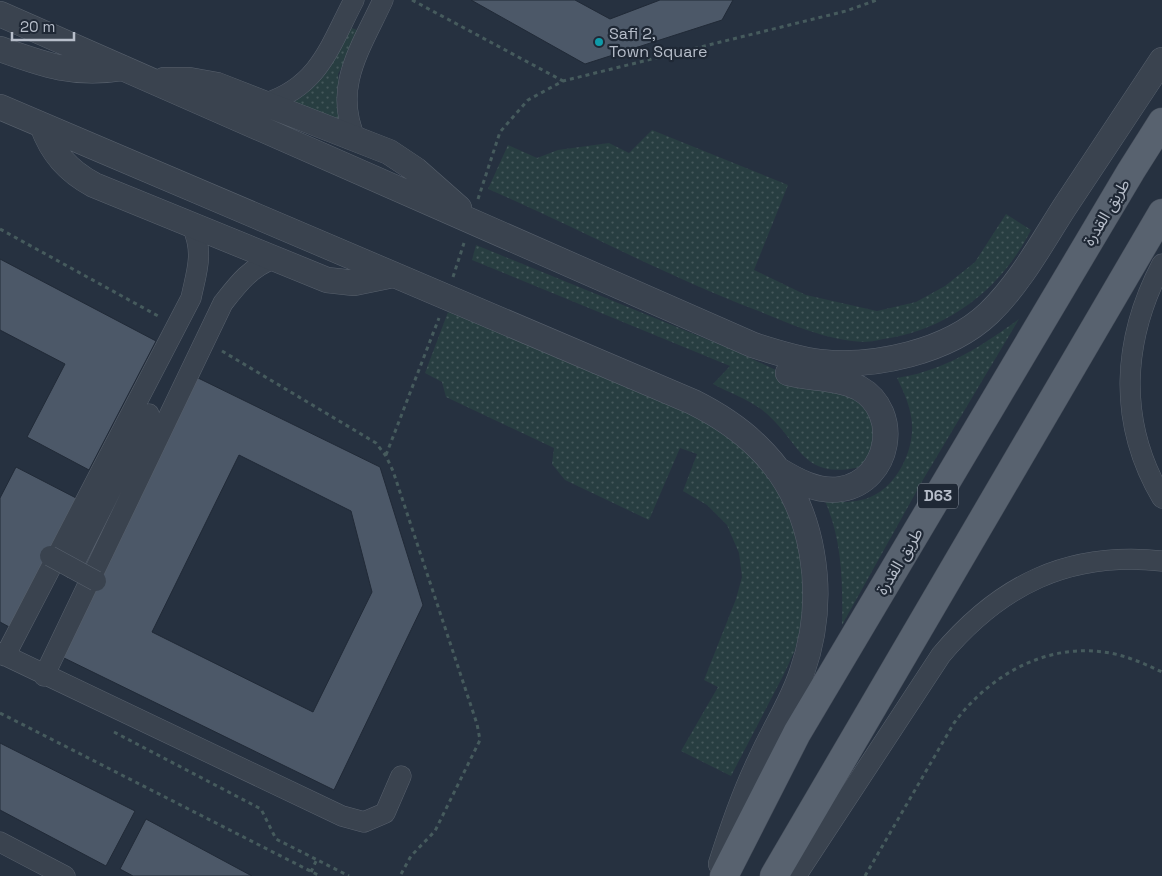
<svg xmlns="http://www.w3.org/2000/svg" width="1162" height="876" font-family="'Space Grotesk','Noto Sans Arabic',sans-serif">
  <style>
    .grass { fill: url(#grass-dots) }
    .building { fill: #4c5868; stroke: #212a37; fill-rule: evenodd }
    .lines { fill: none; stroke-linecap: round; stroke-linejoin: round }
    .minor-casing { stroke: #58616d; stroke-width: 21 }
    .tertiary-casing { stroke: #58616d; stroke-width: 26 }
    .primary-casing { stroke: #444c59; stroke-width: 29 }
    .path { stroke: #465b5d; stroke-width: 3; stroke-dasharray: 4 4; stroke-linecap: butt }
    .minor { stroke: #3a434f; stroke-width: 20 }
    .tertiary { stroke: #3a434f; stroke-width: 25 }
    .primary { stroke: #58626f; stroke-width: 28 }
    .minor-bridge-casing { stroke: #58616d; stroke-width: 21; stroke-linecap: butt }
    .minor-bridge { stroke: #3a434f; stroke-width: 20 }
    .culture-dot { fill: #0f9aa8; stroke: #1f2835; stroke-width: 2 }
    .labels { text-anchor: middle; stroke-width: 4.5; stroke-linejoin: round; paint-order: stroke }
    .shield { fill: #1f2835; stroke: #89919d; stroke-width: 1 }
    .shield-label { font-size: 15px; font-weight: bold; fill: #b7beca }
    .poi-label { font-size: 16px; fill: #b7beca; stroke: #1f2835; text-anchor: start }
    .street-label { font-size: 16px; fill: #b7beca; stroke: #1f2835 }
  </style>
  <defs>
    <pattern id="grass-dots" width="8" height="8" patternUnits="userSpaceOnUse" patternTransform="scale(1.25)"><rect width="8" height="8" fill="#283e41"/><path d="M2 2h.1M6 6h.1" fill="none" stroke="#45585b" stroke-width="1.8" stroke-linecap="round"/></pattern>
  </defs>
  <rect width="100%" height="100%" fill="#263140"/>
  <path class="grass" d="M 348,27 L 361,31 L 338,74 L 342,121 L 293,103 C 321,85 332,55 348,27 Z
    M 652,130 L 788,185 L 754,270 L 806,295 L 877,311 L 916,302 L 945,286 L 975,262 L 1006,214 L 1031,230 C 1003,286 952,327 890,338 C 881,339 872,342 864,342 C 825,340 791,324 756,310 C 664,275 578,228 488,189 L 508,145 L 537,158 L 558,150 L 609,143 L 629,153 Z
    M 476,245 L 733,350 L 780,372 L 864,396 L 879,441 L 860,467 C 799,481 801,440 761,409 C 747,399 728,392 713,384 L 730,366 L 472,260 Z
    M 448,312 L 690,409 L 746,448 L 773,481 L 788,509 L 799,540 L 805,577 L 804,612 L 795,650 L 784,674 L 731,776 L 681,751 L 718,687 L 704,680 L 736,599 L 742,577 L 739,553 L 727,525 L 707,505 L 683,491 L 697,454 L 680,448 L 649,520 L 565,480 L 552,464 L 554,448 L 446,397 L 442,382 L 425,373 Z
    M 1019,319 L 924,478 L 842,625 C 843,582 842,540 825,501 C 843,503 863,503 878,493 C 899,480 913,450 912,426 C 912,410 904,392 897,378 C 905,376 915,375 923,372 C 958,362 990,340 1019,319 Z"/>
  <path class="building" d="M 471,0 L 575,0 L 610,19 L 660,0 L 733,0 L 722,20 L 585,64 Z
    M 0,259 L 156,341 L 89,470 L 27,437 L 65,364 L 0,330 Z
    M 194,376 L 380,467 L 423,605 L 334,790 L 60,656 ZM 239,455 L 351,511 L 372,592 L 313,712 L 152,632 Z
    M 16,467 L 78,499 L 11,628 L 0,622 L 0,498 Z
    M 0,743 L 135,811 L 106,866 L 0,810 Z
    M 146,819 L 252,876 L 133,876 L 120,869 Z"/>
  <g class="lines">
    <g class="minor-casing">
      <path id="minor" d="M 266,103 C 319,86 330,46 354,0
        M 356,140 C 332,87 361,48 383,0
        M 1162,264 C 1122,340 1117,422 1162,498
        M 72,568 L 149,414
        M 0,653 L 342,816 L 364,822 L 385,813 L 401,776
        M 5,656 L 191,298 C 197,270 204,253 192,226
        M 44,676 L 223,303 C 238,284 250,268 273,259
        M 0,842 L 65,876
        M 796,876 L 941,655 C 1000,585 1068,551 1162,561"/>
    </g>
    <g class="tertiary-casing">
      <path id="tertiary" d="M 0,14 L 753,345 C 775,352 796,359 819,362 C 874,368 948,352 989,313 C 1020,283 1041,244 1064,208 C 1097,159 1129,109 1162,60
        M 0,49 C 44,65 75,76 123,68
        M 164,80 L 189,80 L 217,85 L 389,152 L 416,170 L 459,208
        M 0,107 L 693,402 C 717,414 739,428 758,447 C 817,504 828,598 802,672 C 792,703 773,731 760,761 C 744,794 732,829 721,864
        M 42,125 C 52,153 68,171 94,185 L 327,280 L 354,283 L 393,275
        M 777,469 C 795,480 818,493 841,489 C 890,481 902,412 859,388 C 838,377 811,379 788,373"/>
    </g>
    <g class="primary-casing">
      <path id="primary" d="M 724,876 L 797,733 L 1131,171 L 1162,122
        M 774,876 L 1162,213"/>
    </g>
    <path class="path" d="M 412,0 L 563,81
      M 478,199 L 500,132 L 528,100 L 563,81 L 846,11 L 877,0
      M 0,229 L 160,317
      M 453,277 L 464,243
      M 222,351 L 376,443 L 386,456 L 393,471 L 477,724 L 480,740 L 435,831 L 411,856 L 400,876
      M 386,455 L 439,318
      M 0,713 L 320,876
      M 114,732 L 261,809 L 276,839 L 349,876
      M 311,872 L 317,859
      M 865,876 L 954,723 C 991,673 1051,640 1115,654 C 1132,658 1147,665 1162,672"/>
    <use href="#minor" class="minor"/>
    <use href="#tertiary" class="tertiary"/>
    <use href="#primary" class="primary"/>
    <g class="minor-bridge-casing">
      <path id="minor-bridge" d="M 50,556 L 96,581"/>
    </g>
    <use href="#minor-bridge" class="minor-bridge"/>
  </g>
  <circle class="culture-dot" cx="599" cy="42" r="5"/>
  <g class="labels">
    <rect class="shield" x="918" y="483.5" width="40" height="25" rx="4"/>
    <g class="shield-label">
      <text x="938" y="501">D63</text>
    </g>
    <g class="poi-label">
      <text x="609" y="39">Safi 2,<tspan x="609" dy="18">Town Square</tspan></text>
    </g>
    <g class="street-label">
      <text transform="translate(1106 212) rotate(-59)" y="6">طريق القدرة</text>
      <text transform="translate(899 561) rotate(-59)" y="6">طريق القدرة</text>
    </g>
  </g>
  <path d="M12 32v8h62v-8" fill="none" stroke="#b7beca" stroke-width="2.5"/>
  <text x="20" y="32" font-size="15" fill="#b7beca" stroke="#1f2835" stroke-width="4" paint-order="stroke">20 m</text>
</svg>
